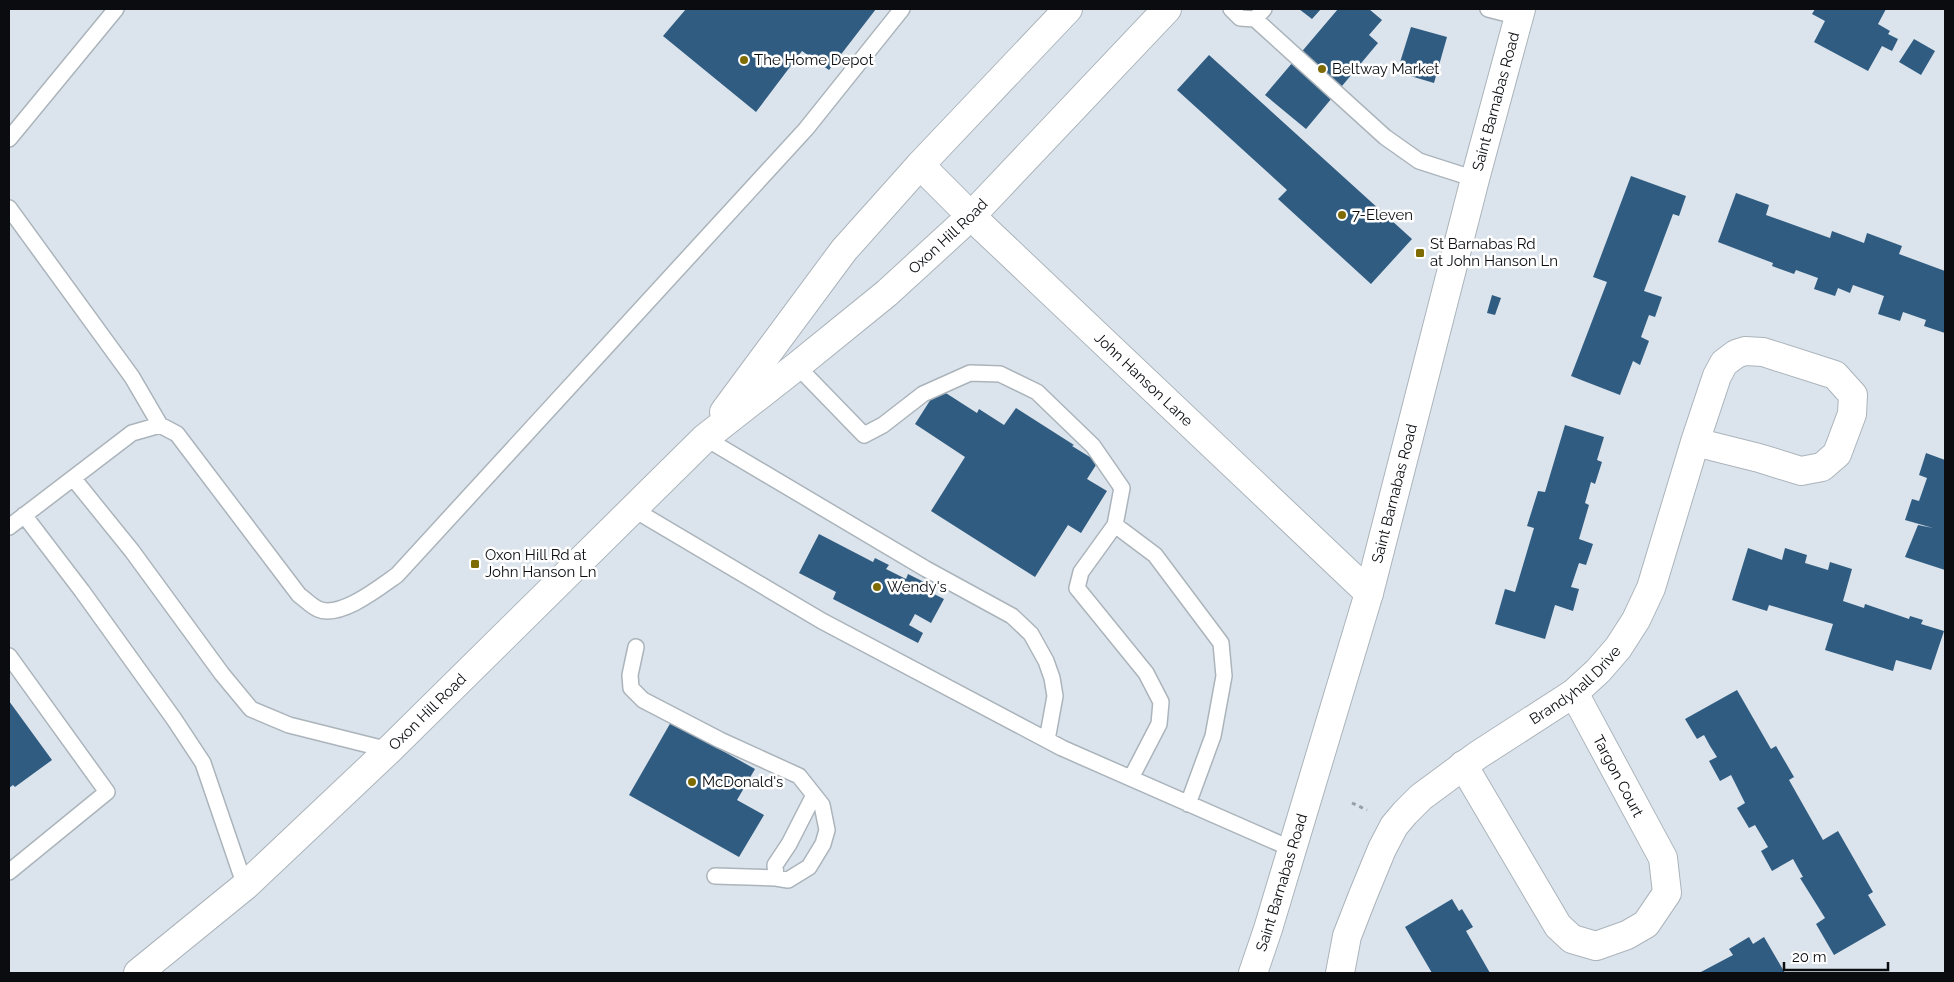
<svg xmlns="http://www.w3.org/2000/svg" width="1954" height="982" font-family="Raleway,sans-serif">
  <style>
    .building { fill: #305c81 }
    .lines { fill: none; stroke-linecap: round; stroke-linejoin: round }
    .lane-casing { stroke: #abb4bb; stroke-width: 18 }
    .street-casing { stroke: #abb4bb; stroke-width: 30 }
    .secondary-casing { stroke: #abb4bb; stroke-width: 30 }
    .primary-casing { stroke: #abb4bb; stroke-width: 30 }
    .path { stroke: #979ea4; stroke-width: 3; stroke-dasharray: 4 4; stroke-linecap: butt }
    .lane { stroke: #fff; stroke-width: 15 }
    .street { stroke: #fff; stroke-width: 28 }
    .secondary { stroke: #fff; stroke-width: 28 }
    .primary { stroke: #fff; stroke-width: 28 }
    .poi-dot { fill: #7f6b04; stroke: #fff; stroke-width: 2 }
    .labels { text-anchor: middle; stroke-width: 5; stroke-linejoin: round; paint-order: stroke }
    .poi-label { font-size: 15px; fill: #0a0c0f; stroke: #fff; text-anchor: start }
    .street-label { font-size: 15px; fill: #0a0c0f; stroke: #fff }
  </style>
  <rect width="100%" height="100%" fill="#dbe4ec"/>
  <path class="building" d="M 686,9 L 876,9 L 829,70 L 802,51 L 756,112 L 663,36 Z
    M 1299,9 L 1321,9 L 1312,19 Z
    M 1338,9 L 1369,9 L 1382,20 L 1369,35 L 1378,43 L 1306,129 L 1265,95 Z
    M 1815,9 L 1886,9 L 1878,24 L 1890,31 L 1888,34 L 1898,39 L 1892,51 L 1882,46 L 1868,71 L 1814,42 L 1825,21 L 1812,14 Z
    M 1411,27 L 1447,37 L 1434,83 L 1397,72 Z
    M 1914,39 L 1935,51 L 1921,75 L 1899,62 Z
    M 1209,55 L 1412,239 L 1371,284 L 1278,199 L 1287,190 L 1177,90 Z
    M 1631,176 L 1686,196 L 1679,216 L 1673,214 L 1644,291 L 1662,297 L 1655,317 L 1649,315 L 1641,337 L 1649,341 L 1640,365 L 1633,361 L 1620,395 L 1571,376 L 1607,282 L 1593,277 Z
    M 1736,193 L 1769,205 L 1766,215 L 1830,238 L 1832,231 L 1864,243 L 1867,233 L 1902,246 L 1899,254 L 1945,271 L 1945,333 L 1924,326 L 1926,320 L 1903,312 L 1900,321 L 1878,314 L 1884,296 L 1853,285 L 1850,293 L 1838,288 L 1835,296 L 1814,289 L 1818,278 L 1796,270 L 1794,274 L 1772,266 L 1773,263 L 1718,242 Z
    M 1492,295 L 1501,298 L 1495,315 L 1487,313 Z
    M 938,388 L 977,413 L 979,409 L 1004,425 L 1016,408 L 1074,445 L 1072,446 L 1098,462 L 1087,479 L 1107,491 L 1081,533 L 1068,525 L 1035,577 L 931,511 L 965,457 L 915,424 Z
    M 1565,425 L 1604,437 L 1597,460 L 1602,462 L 1595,484 L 1591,482 L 1585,503 L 1589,505 L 1579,539 L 1593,544 L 1586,565 L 1579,563 L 1571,587 L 1579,589 L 1573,611 L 1555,605 L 1545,639 L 1495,624 L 1505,589 L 1515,592 L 1534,528 L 1527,526 L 1538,491 L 1545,492 Z
    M 1926,453 L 1945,460 L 1945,570 L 1905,557 L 1918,525 L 1933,528 L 1905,520 L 1912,499 L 1919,501 L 1927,478 L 1919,475 Z
    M 819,534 L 873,562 L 875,558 L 889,565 L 886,569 L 906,579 L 908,574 L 928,584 L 926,590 L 944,599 L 931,623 L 915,614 L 909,625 L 923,633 L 918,643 L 833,599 L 836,592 L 799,573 Z
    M 1748,548 L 1782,560 L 1785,548 L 1807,555 L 1805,563 L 1828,570 L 1830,562 L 1852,569 L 1843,601 L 1864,608 L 1865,604 L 1909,619 L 1910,616 L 1923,620 L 1921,624 L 1944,631 L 1931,670 L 1896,660 L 1893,671 L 1825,650 L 1833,624 L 1769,605 L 1767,611 L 1732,600 Z
    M 1737,690 L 1771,749 L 1776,746 L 1794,777 L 1789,780 L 1823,840 L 1838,831 L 1873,892 L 1868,895 L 1886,925 L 1834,955 L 1816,924 L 1825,918 L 1800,878 L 1803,877 L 1793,859 L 1772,871 L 1761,851 L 1768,847 L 1755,825 L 1749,828 L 1737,808 L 1745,803 L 1731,775 L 1720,781 L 1709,761 L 1717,757 L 1710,746 L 1704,735 L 1697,739 L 1685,719 Z
    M 9,701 L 52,760 L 15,787 L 13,785 L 9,788 Z
    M 671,722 L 755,769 L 737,800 L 764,815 L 739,857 L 629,795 Z
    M 1452,899 L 1459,911 L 1462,909 L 1473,927 L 1466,931 L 1490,973 L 1432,973 L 1405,927 Z
    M 1749,937 L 1753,944 L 1764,937 L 1785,973 L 1699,973 L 1733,955 L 1729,949 Z"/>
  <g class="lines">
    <g class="lane-casing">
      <path id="lane" d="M 1231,9 L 1240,18 L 1255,19 L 1264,9
        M 1488,9 L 1519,17
        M 1255,19 L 1385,137 L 1419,161 L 1475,179
        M 9,139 L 116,9
        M 9,208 L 132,377 L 160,425 L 177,434 L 299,595 C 305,599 311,606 318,609 C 340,619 380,587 397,575 L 806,129 L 902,9
        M 797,366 L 864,435 L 883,425 L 923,394 L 970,373 L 1000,374 L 1037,392 L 1093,446 L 1122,488 L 1115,525
        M 705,438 L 926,569 L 1012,616 L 1031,634 L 1046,661 L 1052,678 L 1055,696 L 1047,740
        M 73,478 L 132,551 L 222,674 L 251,709 L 289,725 L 389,750
        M 633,509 L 822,621 L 1062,748 L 1292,849
        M 24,515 L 82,591 L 174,719 L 203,763 L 245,886
        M 9,527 L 132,433 L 160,425
        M 636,647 L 630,675 L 631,688 L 643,700 L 720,740 L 799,776 L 822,805 L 827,830 L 823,844 L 809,867 L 788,880 L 776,878 L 715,876
        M 9,656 L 107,792 L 9,872
        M 1131,778 L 1159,724 L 1161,702 L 1146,673 L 1077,588 L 1081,572 L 1115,525 L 1155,555 L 1221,643 L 1224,676 L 1213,736 L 1188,804
        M 776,878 L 775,865 L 789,844 L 814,795"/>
    </g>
    <g class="street-casing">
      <g id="street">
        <path d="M 1463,765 L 1558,926 L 1572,939 L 1596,946 L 1627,935 L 1646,924 L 1667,893 L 1663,858 L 1574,693"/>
        <path id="s1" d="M 1340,973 L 1347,936 L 1363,895 L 1382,849 L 1394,826 L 1405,813 L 1421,797 L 1478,755 L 1574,693 L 1598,671 L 1618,648 L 1636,620 L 1651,588 L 1695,442 L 1717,376 L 1724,363 L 1736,354 L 1745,351 L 1763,352 L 1835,375 L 1853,395 L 1852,414 L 1837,454 L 1822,467 L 1801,471 L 1759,458 L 1695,442"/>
      </g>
    </g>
    <g class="secondary-casing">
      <g id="secondary">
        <path id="s2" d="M 920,165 L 971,216 L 1369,593"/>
        <path id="s3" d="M 1253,973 L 1268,929 L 1369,593 L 1475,179 L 1521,9"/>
      </g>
    </g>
    <g class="primary-casing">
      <g id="primary">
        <path d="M 724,412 L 844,250 L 920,165 L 1068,9"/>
        <path id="s4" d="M 138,973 L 245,886 L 389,750 L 705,438 L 797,366 L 887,293 L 971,216 L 1167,9"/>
      </g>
    </g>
    <path class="path" d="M 1352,803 L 1367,810"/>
    <use href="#lane" class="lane"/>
    <use href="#street" class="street"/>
    <use href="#secondary" class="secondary"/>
    <use href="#primary" class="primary"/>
  </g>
  <g class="poi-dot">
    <circle cx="744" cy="60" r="5"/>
    <circle cx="1322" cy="69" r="5"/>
    <circle cx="1342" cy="215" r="5"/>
    <rect x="1415" y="248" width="10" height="10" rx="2.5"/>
    <rect x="470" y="559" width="10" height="10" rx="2.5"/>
    <circle cx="877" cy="587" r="5"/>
    <circle cx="692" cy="782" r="5"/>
  </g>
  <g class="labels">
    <g class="poi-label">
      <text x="754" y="65">The Home Depot</text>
      <text x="1332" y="74">Beltway Market</text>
      <text x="1352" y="220">7-Eleven</text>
      <text x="1430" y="249">St Barnabas Rd<tspan x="1430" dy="17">at John Hanson Ln</tspan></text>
      <text x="485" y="560">Oxon Hill Rd at<tspan x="485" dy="17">John Hanson Ln</tspan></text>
      <text x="887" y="592">Wendy's</text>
      <text x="702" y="787">McDonald's</text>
    </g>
    <g class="street-label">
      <text dy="5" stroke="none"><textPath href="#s3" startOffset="905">Saint Barnabas Road</textPath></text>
      <text dy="5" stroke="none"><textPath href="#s4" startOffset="1096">Oxon Hill Road</textPath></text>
      <text dy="5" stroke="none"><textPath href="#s2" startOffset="310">John Hanson Lane</textPath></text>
      <text dy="5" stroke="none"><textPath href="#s3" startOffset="500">Saint Barnabas Road</textPath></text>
      <text dy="5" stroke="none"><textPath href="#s1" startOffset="388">Brandyhall Drive</textPath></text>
      <text dy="5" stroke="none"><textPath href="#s4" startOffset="390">Oxon Hill Road</textPath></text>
      <text transform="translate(1618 776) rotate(62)" y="5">Targon Court</text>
      <text dy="5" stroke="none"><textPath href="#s3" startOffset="95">Saint Barnabas Road</textPath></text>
    </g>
  </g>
  <rect width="1954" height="982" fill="none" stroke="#0a0c0f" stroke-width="20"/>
  <path d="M1784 962v8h104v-8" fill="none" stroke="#0a0c0f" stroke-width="2.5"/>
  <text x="1792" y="962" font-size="15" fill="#0a0c0f" stroke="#ffffff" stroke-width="4" paint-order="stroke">20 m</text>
</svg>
